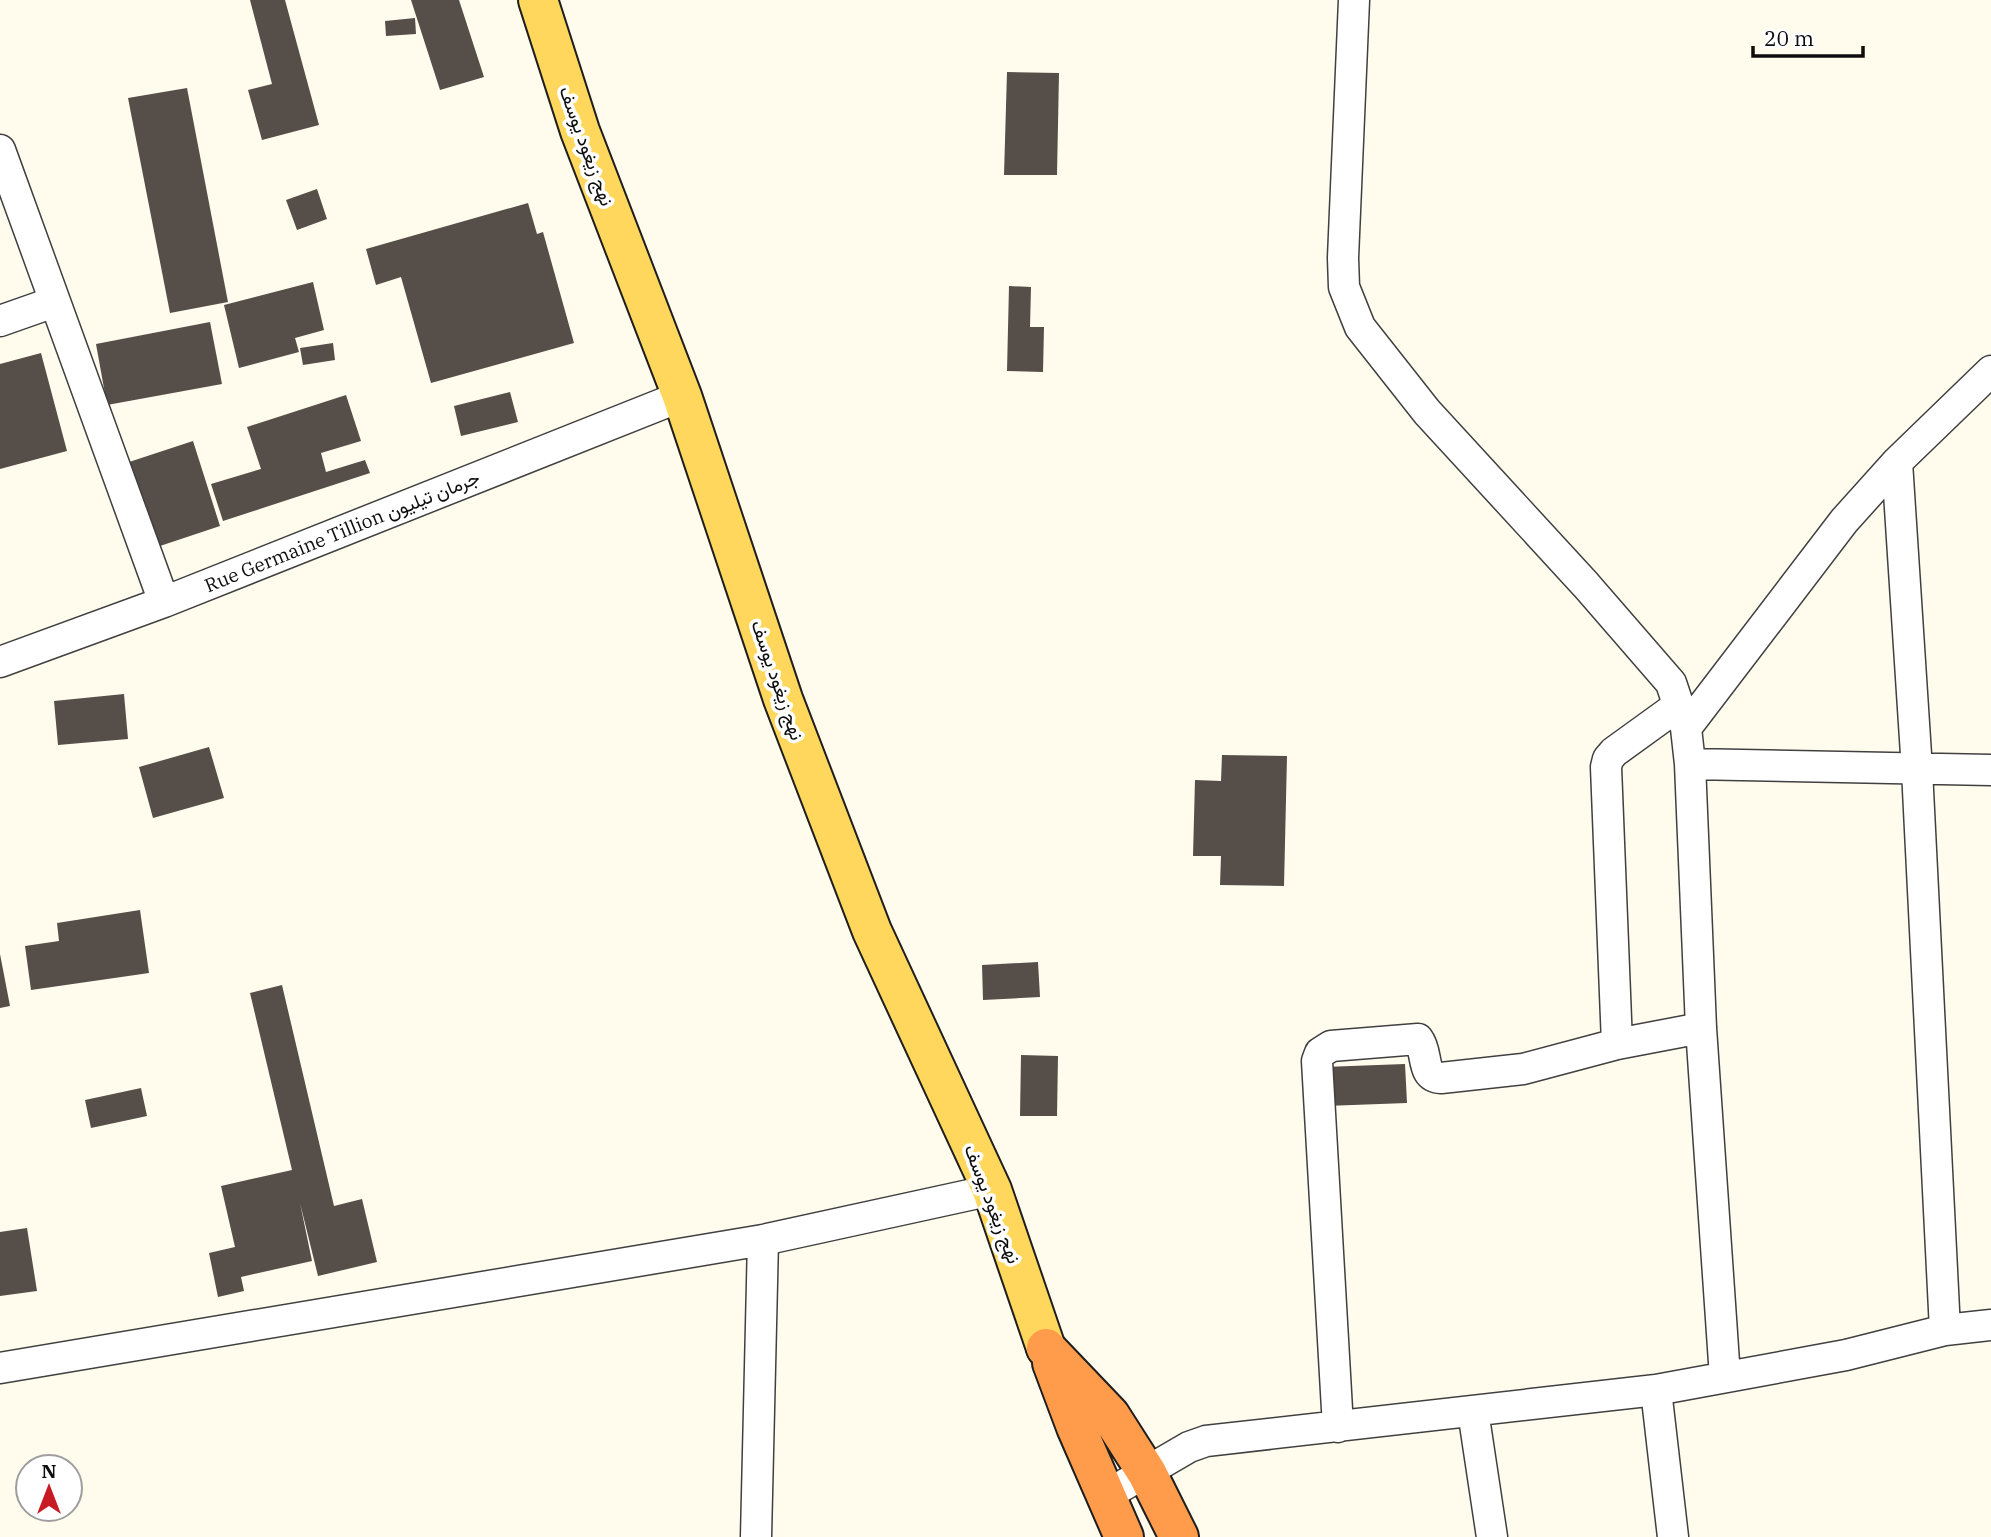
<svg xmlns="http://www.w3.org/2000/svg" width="1991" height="1537" font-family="'IBM Plex Serif',Vazirmatn,serif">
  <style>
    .building { fill: #564e48 }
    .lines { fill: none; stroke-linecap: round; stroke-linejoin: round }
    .street-casing { stroke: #404040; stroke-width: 33 }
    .primary-casing { stroke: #1e1e1e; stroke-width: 42 }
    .highway-casing { stroke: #1e1e1e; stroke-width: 42 }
    .street { stroke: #fff; stroke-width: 30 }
    .primary { stroke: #ffd75d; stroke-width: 38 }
    .highway { stroke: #ff9c4b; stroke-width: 38 }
    .labels { text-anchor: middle; stroke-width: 7; stroke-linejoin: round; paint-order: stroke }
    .street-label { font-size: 19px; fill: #0d0d0d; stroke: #fff }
  </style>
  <rect width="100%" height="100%" fill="#fffbed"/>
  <path class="building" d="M 250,0 L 285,0 L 319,125 L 262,140 L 248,90 L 272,84 Z
    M 411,0 L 459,0 L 484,77 L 440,90 Z
    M 415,18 L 416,34 L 386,36 L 385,21 Z
    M 1007,72 L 1059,73 L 1057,175 L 1004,175 Z
    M 187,88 L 228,302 L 170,313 L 128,98 Z
    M 317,189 L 327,219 L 297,230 L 286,200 Z
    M 528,203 L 537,234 L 543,232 L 574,343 L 431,383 L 401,277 L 376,285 L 366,249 Z
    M 313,282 L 324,330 L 295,338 L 299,352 L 239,368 L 224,305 Z
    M 1009,286 L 1031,287 L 1030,327 L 1044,327 L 1043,372 L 1007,371 Z
    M 210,322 L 222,384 L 107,405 L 96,344 Z
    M 333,343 L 335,360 L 303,365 L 300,348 Z
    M 41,353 L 67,451 L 0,469 L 0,364 Z
    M 510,392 L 518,422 L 461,436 L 454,406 Z
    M 346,395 L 361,441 L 321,453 L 326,472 L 365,460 L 370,473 L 223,521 L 211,484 L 261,469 L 247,427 Z
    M 193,441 L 220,526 L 151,549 L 123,464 Z
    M 124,694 L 128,739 L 58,745 L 54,701 Z
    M 209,747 L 224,798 L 153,818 L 139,767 Z
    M 1222,755 L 1287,756 L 1284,886 L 1220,885 L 1221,856 L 1193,856 L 1195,780 L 1221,781 Z
    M 140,910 L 149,973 L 31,990 L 25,946 L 59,941 L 57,923 Z
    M 0,954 L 10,1006 L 0,1008 Z
    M 1038,962 L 1040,997 L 983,1000 L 982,965 Z
    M 282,985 L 334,1206 L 362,1199 L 377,1262 L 318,1276 L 300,1203 L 312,1261 L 241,1277 L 244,1291 L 218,1297 L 209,1253 L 235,1247 L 221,1186 L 292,1170 L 250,993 Z
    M 1021,1055 L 1058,1056 L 1057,1116 L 1020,1116 Z
    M 1405,1064 L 1407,1103 L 1325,1106 L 1324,1067 Z
    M 141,1088 L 147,1116 L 91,1128 L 85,1100 Z
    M 27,1228 L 37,1291 L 0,1296 L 0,1232 Z"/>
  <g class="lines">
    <g class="street-casing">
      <path id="street" d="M 1354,0 L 1343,258 L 1344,287 L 1360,327 L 1427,412 L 1586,585 L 1671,683 L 1686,728 L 1690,764
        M 0,150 L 164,602
        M 0,321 L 54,302
        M 1897,462 L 1917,770 L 1945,1330
        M 0,662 L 164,602 L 682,396
        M 1686,728 L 1844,521 L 1897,462 L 1991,371
        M 1617,1044 L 1606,767 L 1608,759 L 1614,752 L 1679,705
        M 0,1368 L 763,1240
        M 1725,1377 L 1701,1028 L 1690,764 L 1991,770
        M 1656,1390 L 1673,1537
        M 1473,1411 L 1492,1537
        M 1338,1427 L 1317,1061 L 1320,1053 L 1331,1046 L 1418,1039 C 1429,1053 1420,1077 1441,1078 L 1523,1069 L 1617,1044 L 1701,1028
        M 1105,1496 L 1189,1447 L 1206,1441 L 1656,1390 L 1846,1355 L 1945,1330 L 1991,1325
        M 756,1537 L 763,1240 L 992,1190"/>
    </g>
    <g class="primary-casing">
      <path id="primary" d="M 538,0 L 580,131 L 682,396 L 783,699 L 872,931 L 992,1190 L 1046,1348"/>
    </g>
    <g class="highway-casing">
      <path id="highway" d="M 1046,1348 L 1110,1415 L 1147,1473 L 1179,1537
        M 1052,1363 L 1076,1427 L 1124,1537"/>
    </g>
    <use href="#street" class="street"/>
    <use href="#primary" class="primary"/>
    <use href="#highway" class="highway"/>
  </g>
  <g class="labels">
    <g class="street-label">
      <text transform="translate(587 146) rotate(70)" y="7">نهج زيغود يوسف</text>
      <text transform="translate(342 531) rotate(-22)" y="7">Rue Germaine Tillion جرمان تيليون</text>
      <text transform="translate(778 680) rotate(71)" y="7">نهج زيغود يوسف</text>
      <text transform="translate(993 1204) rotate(69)" y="7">نهج زيغود يوسف</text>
    </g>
  </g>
  <g transform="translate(49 1488)"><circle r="33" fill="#ffffff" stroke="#9e9e9e" stroke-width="2"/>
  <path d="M0-5L12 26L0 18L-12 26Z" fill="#c81a23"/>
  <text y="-10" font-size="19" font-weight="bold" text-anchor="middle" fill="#0d0d0d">N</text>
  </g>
  <path d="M1753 46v10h110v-10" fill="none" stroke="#0d0d0d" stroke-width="3.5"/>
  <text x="1764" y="46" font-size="21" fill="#0d0d0d" stroke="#ffffff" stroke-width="5" paint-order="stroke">20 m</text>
</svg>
